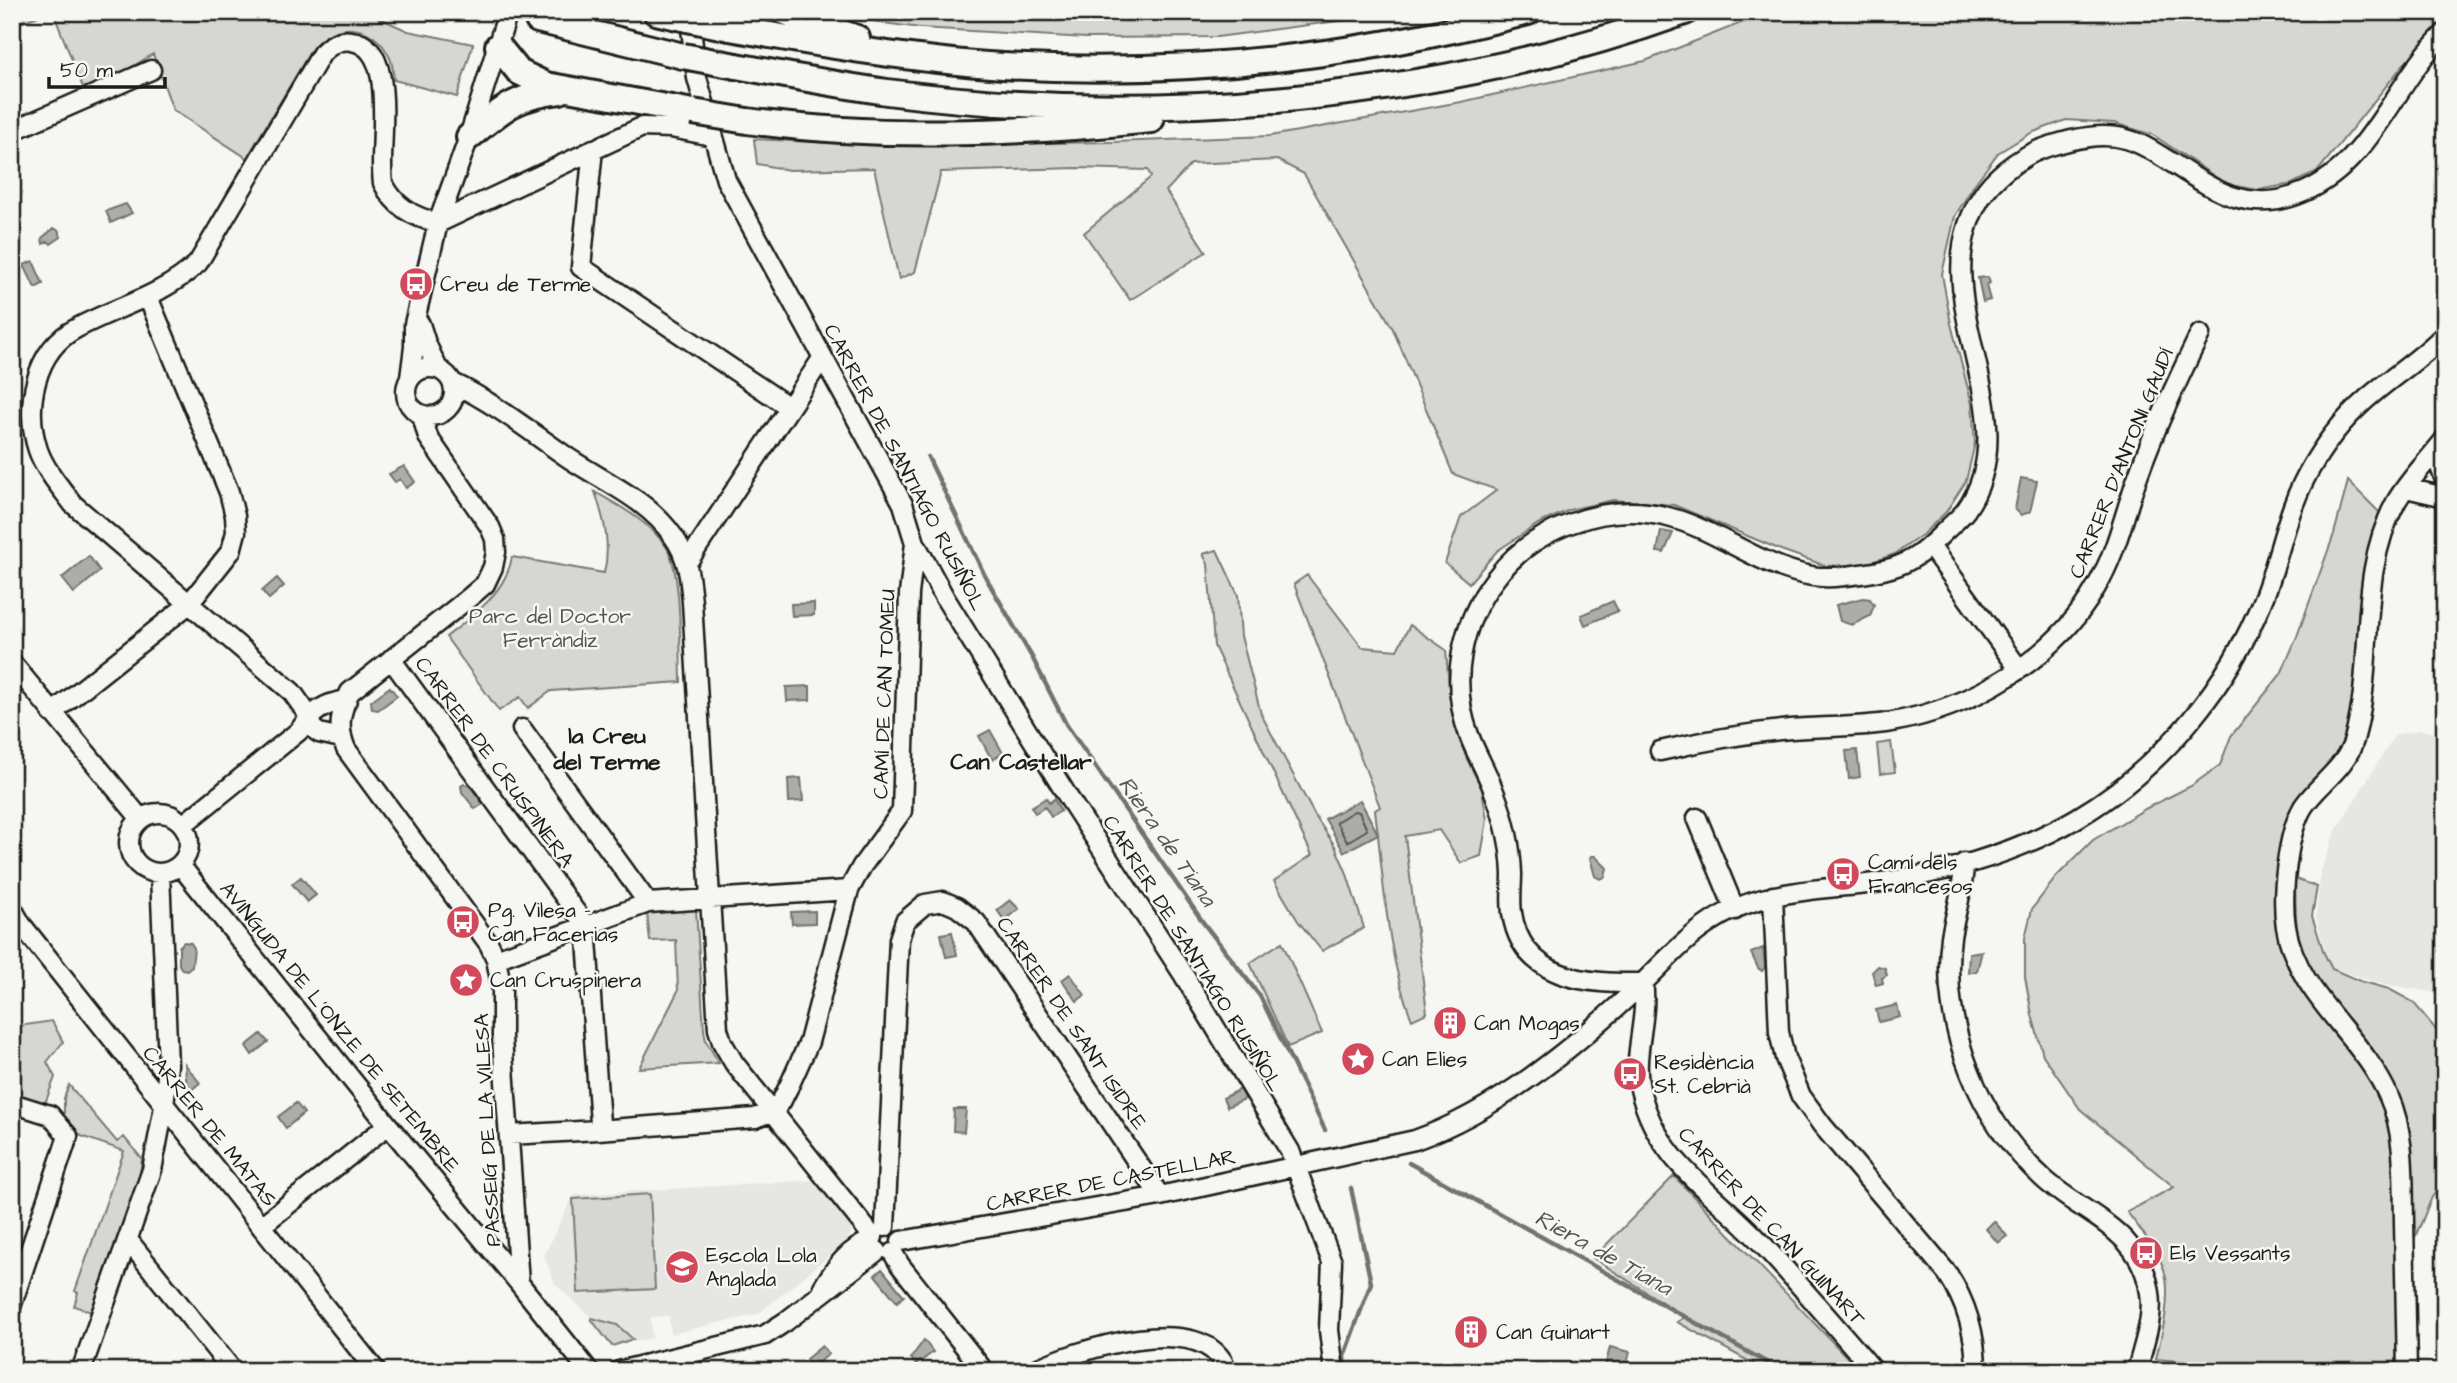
<svg xmlns="http://www.w3.org/2000/svg" width="2457" height="1383" font-family="'Architects Daughter',sans-serif">
  <style>
    .built { fill: #e6e6e2 }
    .green { fill: #d6d6d2; stroke: #797977; stroke-width: 2 }
    .water { fill: #acaca9; stroke: #727271; stroke-width: 2 }
    .lines { fill: none; stroke-linecap: round; stroke-linejoin: round }
    .shore { stroke: #565654; stroke-width: 2 }
    .stream { stroke: #727271; stroke-width: 4.5 }
    .highway-tunnel { stroke: #d5d5d2; stroke-width: 24; stroke-dasharray: 24 12; stroke-linecap: butt }
    .minor-casing { stroke: #1c1c1c; stroke-width: 23 }
    .highway-casing { stroke: #1c1c1c; stroke-width: 30 }
    .minor { stroke: #f6f6f2; stroke-width: 18 }
    .highway { stroke: #f6f6f2; stroke-width: 24 }
    .highway-bridge-casing { stroke: #1c1c1c; stroke-width: 30; stroke-linecap: butt }
    .highway-bridge { stroke: #f6f6f2; stroke-width: 24 }
    .labels { text-anchor: middle; stroke-width: 5; stroke-linejoin: round; paint-order: stroke }
    .poi-label { font-size: 21px; fill: #1c1c1c; stroke: #f6f6f2; text-anchor: start }
    .street-label { font-size: 21px; fill: #1c1c1c; stroke: #f6f6f2 }
    .park-label { font-size: 21px; fill: #545453; stroke: #f6f6f2 }
    .neighbourhood-label { font-size: 23px; font-weight: bold; fill: #1c1c1c; stroke: #f6f6f2 }
    .water-label { font-size: 23px; font-style: italic; fill: #565654; stroke: #f6f6f2 }
  </style>
  <rect width="100%" height="100%" fill="#f6f6f2"/>
  <filter id="ink" filterUnits="userSpaceOnUse"><feTurbulence type="fractalNoise" baseFrequency=".0143" numOctaves="2"/><feDisplacementMap in="SourceGraphic" scale="14" xChannelSelector="R" yChannelSelector="G"/><feConvolveMatrix kernelMatrix="1 2 1 2 8 2 1 2 1" color-interpolation-filters="sRGB"/></filter>
  <g filter="url(#ink)">
    <path class="built" d="M 2419,730 L 2445,734 L 2445,996 L 2432,992 L 2377,983 L 2333,968 L 2325,952 L 2316,916 L 2321,871 L 2335,832 L 2395,735 Z
      M 813,1180 L 848,1223 L 851,1230 L 850,1236 L 846,1242 L 758,1314 L 671,1334 L 669,1316 L 651,1317 L 652,1338 L 634,1342 L 623,1329 L 605,1320 L 592,1318 L 555,1284 L 544,1255 L 574,1195 Z"/>
    <path class="green" d="M 12,12 L 48,12 L 12,26 Z
      M 53,12 L 366,12 L 408,31 L 473,44 L 457,97 L 394,80 C 393,73 393,65 390,58 C 374,22 334,19 311,50 L 247,158 L 173,110 L 153,54 L 86,95 Z
      M 835,12 L 914,12 L 921,20 L 942,12 L 1117,14 L 1152,12 L 1407,12 L 1217,37 L 1086,38 L 921,28 L 883,23 Z
      M 1769,12 L 2445,12 L 2445,23 L 2403,65 L 2318,171 L 2292,184 L 2258,190 L 2226,184 L 2153,135 L 2114,123 L 2066,120 L 2031,133 L 1998,153 L 1976,182 L 1955,216 L 1942,274 L 1951,324 L 1972,404 L 1975,443 L 1966,481 L 1946,512 L 1922,535 L 1895,554 L 1866,564 L 1826,566 L 1781,550 L 1674,505 L 1613,500 L 1569,510 L 1538,524 L 1497,551 L 1469,583 L 1445,563 L 1461,517 L 1497,490 L 1453,474 L 1393,329 L 1304,174 L 1277,160 L 1191,164 L 1166,191 L 1206,252 L 1130,300 L 1084,233 L 1151,177 L 1148,170 L 1076,168 L 941,172 L 915,272 L 899,279 L 874,168 L 789,170 L 757,164 L 754,139 L 888,146 L 1113,142 L 1270,136 L 1461,102 L 1645,61 Z
      M 2348,481 L 2381,514 L 2370,546 L 2359,607 L 2352,716 L 2347,736 L 2327,767 L 2301,800 L 2280,917 L 2379,1098 L 2389,1126 L 2393,1150 L 2398,1371 L 2211,1371 L 2213,1364 L 2156,1359 C 2162,1333 2170,1305 2166,1278 C 2163,1256 2140,1229 2127,1212 L 2174,1187 L 2080,1109 L 2043,1055 L 2032,1015 L 2025,977 L 2025,938 L 2032,909 L 2057,876 L 2093,840 L 2147,808 L 2191,786 L 2220,765 L 2231,736 L 2281,674 L 2296,639 L 2334,534 Z
      M 595,492 C 621,507 650,522 667,548 C 682,573 680,651 681,682 L 551,691 L 528,708 L 520,697 L 499,711 L 446,637 C 473,616 506,592 512,557 L 604,573 C 611,544 604,519 595,492 Z
      M 1217,550 L 1238,595 L 1241,636 L 1261,714 L 1315,816 L 1335,846 L 1346,871 L 1364,928 L 1322,951 L 1298,921 L 1274,881 L 1312,855 L 1214,646 L 1208,564 L 1203,554 Z
      M 1307,575 L 1362,647 L 1397,650 L 1410,625 L 1446,650 L 1449,687 L 1456,727 L 1466,757 L 1482,789 L 1487,820 L 1481,856 L 1461,863 L 1439,830 L 1405,836 L 1427,1013 L 1412,1020 C 1386,955 1384,879 1375,810 L 1380,807 L 1294,584 Z
      M 1891,742 L 1895,772 L 1880,774 L 1877,744 Z
      M 2295,879 L 2317,887 L 2312,916 L 2324,953 L 2332,969 L 2360,981 L 2389,989 L 2413,1002 L 2438,1032 L 2445,1056 L 2445,1181 L 2432,1197 L 2411,1248 L 2399,1102 C 2377,1045 2322,1007 2302,948 C 2294,927 2296,902 2295,879 Z
      M 696,909 L 704,1030 L 706,1041 L 719,1063 L 639,1068 L 678,991 L 676,940 L 650,941 L 647,913 Z
      M 1282,942 L 1322,1033 L 1288,1047 L 1250,963 Z
      M 52,1021 L 63,1042 L 47,1062 L 55,1077 L 44,1106 L 12,1097 L 12,1027 Z
      M 69,1085 L 117,1142 L 124,1137 L 142,1159 L 140,1174 L 91,1312 L 74,1306 L 78,1293 L 75,1291 L 124,1151 L 81,1136 L 64,1116 L 64,1098 Z
      M 1674,1176 L 1860,1371 L 1770,1371 L 1761,1368 L 1677,1322 L 1685,1317 L 1593,1258 Z
      M 650,1194 L 655,1289 L 578,1293 L 573,1199 Z
      M 592,1318 L 617,1325 L 633,1339 L 612,1346 L 591,1319 Z"/>
    <path class="water" d="M 126,204 L 132,213 L 111,223 L 106,211 Z
      M 54,228 L 59,231 L 61,237 L 51,244 L 48,241 L 43,244 L 42,238 Z
      M 33,261 L 43,284 L 35,288 L 24,265 Z
      M 1988,277 L 1990,283 L 1986,285 L 1990,300 L 1983,302 L 1978,278 Z
      M 404,466 L 415,482 L 406,488 L 400,479 L 395,482 L 389,474 Z
      M 2021,478 L 2037,481 L 2030,512 L 2021,515 L 2015,509 Z
      M 1661,531 L 1673,533 L 1664,553 L 1657,552 Z
      M 89,556 L 100,571 L 74,593 L 62,578 Z
      M 277,578 L 284,586 L 269,599 L 262,591 Z
      M 1863,598 L 1870,599 L 1874,605 L 1870,616 L 1852,625 L 1840,621 L 1836,605 Z
      M 1613,601 L 1618,611 L 1585,625 L 1581,615 Z
      M 814,603 L 814,615 L 792,616 L 791,604 Z
      M 810,686 L 810,700 L 787,701 L 786,687 Z
      M 390,687 L 397,696 L 378,710 L 372,709 L 371,701 Z
      M 990,730 L 1003,753 L 992,760 L 979,736 Z
      M 1857,750 L 1860,777 L 1849,779 L 1846,751 Z
      M 801,778 L 803,801 L 789,802 L 788,779 Z
      M 464,784 L 470,786 L 483,804 L 475,809 L 462,792 L 461,786 Z
      M 1046,798 L 1049,803 L 1054,799 L 1061,811 L 1051,817 L 1045,807 L 1035,813 L 1031,807 Z
      M 1360,800 L 1378,834 L 1344,852 L 1325,819 Z
      M 1591,856 L 1595,856 L 1607,868 L 1605,877 L 1600,879 L 1595,876 L 1590,858 Z
      M 301,877 L 316,895 L 307,902 L 292,884 Z
      M 1010,900 L 1019,909 L 1004,920 L 997,910 Z
      M 815,911 L 815,923 L 792,924 L 791,912 Z
      M 952,932 L 957,955 L 946,957 L 941,934 Z
      M 184,942 L 191,943 L 194,948 L 192,966 L 187,970 L 182,969 L 179,965 L 179,947 Z
      M 1763,948 L 1765,967 L 1762,971 L 1758,968 L 1751,953 Z
      M 1982,951 L 1977,971 L 1968,973 L 1969,953 Z
      M 1878,966 L 1885,968 L 1887,975 L 1882,978 L 1883,983 L 1876,985 L 1872,972 Z
      M 1070,974 L 1085,995 L 1077,1001 L 1062,980 Z
      M 1897,1005 L 1900,1017 L 1879,1022 L 1876,1010 Z
      M 261,1034 L 268,1042 L 252,1055 L 246,1046 Z
      M 185,1064 L 200,1083 L 187,1093 Z
      M 1241,1089 L 1245,1099 L 1227,1107 L 1223,1098 Z
      M 296,1103 L 304,1113 L 286,1128 L 278,1117 Z
      M 954,1109 L 966,1109 L 964,1132 L 953,1131 Z
      M 1994,1221 L 2007,1236 L 1998,1243 L 1986,1229 Z
      M 882,1269 L 904,1296 L 897,1302 L 875,1275 Z
      M 924,1340 L 933,1352 L 916,1365 L 911,1358 Z
      M 822,1346 L 829,1354 L 813,1367 L 806,1359 Z
      M 1610,1347 L 1630,1352 L 1625,1371 L 1605,1367 Z"/>
    <g class="lines">
      <path class="shore" d="M 1354,811 L 1359,812 L 1367,830 L 1347,842 L 1336,822 Z"/>
      <path class="stream" d="M 928,457 L 985,576 L 1033,659 L 1066,724 L 1205,925 L 1260,996 L 1325,1130
        M 1409,1163 L 1782,1371
        M 1345,1371 L 1344,1356 L 1371,1283 L 1351,1188"/>
      <path class="highway-tunnel" d="M 491,12 L 538,20"/>
      <g class="minor-casing">
        <path id="minor" d="M 689,12 L 697,78 L 726,180 L 903,504 L 915,543 L 945,598 L 1070,800 L 1183,974 L 1290,1151 L 1332,1262 L 1329,1330 L 1334,1371
          M 12,131 L 151,70
          M 593,149 L 581,267 L 789,407
          M 420,324 L 426,343 L 438,369
          M406 392a24 24 0 1 1 48 0a24 24 0 1 1-48 0Z
          M 410,378 L 414,347 L 414,324 L 438,223 L 469,137 L 508,12
          M 453,383 C 495,403 532,433 570,459 C 605,482 648,500 673,536 C 688,556 690,579 692,602 L 718,1029 L 722,1042 L 734,1063 L 873,1237
          M 422,416 L 428,437 L 490,527 L 495,539 L 496,552 L 493,567 L 485,584 L 470,597 L 350,692 C 340,712 337,728 346,749 L 489,944 L 496,959 L 502,990 L 502,1038 L 519,1283 L 589,1371
          M 2435,453 L 2445,480
          M 2406,488 L 2445,497
          M 1930,546 L 2019,669
          M 687,563 L 823,357
          M 391,659 L 586,926 L 600,1123 L 598,1130 L 509,1135
          M 12,663 L 140,818
          M 52,713 L 189,604 L 231,551 L 236,532 L 235,516 L 229,492 L 148,297
          M 522,729 L 648,903
          M 341,738 L 319,733 L 312,728 L 309,716 L 292,692 L 73,504 C 61,488 45,470 38,450 C 24,408 34,350 77,328 C 118,306 163,296 198,263 L 322,53 C 330,45 340,39 351,41 C 400,46 377,149 383,183 C 395,207 413,217 438,223 L 642,127 L 671,128 L 712,136
          M 1660,751 C 1703,741 1748,733 1791,729 C 1825,726 1859,728 1892,722 C 1971,708 2054,660 2095,589 C 2117,553 2125,510 2140,470 C 2157,423 2178,379 2200,334
          M129 843a30 30 0 1 1 60 0a30 30 0 1 1-60 0Z
          M 1697,818 L 1735,910
          M 184,824 L 299,731 C 311,713 324,703 347,700
          M 1964,863 C 1964,888 1955,913 1951,937 C 1945,982 1953,1030 1970,1072 C 1986,1113 2013,1151 2045,1180 C 2087,1217 2141,1230 2150,1293 C 2154,1319 2143,1345 2137,1371
          M 180,865 L 388,1125 L 519,1283
          M 1773,896 L 1779,1032 L 1785,1058 L 1801,1096 L 1822,1125 L 1947,1273 C 1967,1303 1976,1334 1976,1371
          M 12,908 L 21,924 L 376,1371
          M 496,959 L 648,903 L 849,890
          M 1643,983 C 1589,984 1522,981 1512,913 C 1510,900 1512,887 1512,874 C 1511,845 1504,816 1493,789 C 1486,770 1476,754 1469,735 C 1449,682 1461,623 1495,579 C 1515,552 1541,534 1572,523 C 1604,511 1635,508 1668,517 C 1718,530 1760,567 1812,576 C 1828,579 1845,576 1861,574 C 1876,572 1894,569 1908,561 C 1922,554 1934,542 1945,531 C 1952,524 1961,517 1966,510 C 2034,412 1912,291 1986,190 C 2001,171 2026,153 2050,146 C 2073,139 2101,132 2126,139 C 2142,143 2156,153 2169,161 C 2214,190 2249,216 2304,192 C 2373,162 2394,82 2445,33
          M 1643,983 C 1649,1018 1632,1053 1640,1089 C 1657,1164 1717,1194 1764,1246 C 1802,1287 1838,1329 1874,1371
          M 12,1103 L 50,1115 L 68,1136 L 12,1304
          M 598,1130 L 755,1118 L 773,1111 L 781,1102 L 790,1084 L 809,1042 L 849,890 L 862,866 L 902,811 L 909,594 L 915,543
          M 261,1226 L 388,1125
          M 885,1227 L 899,939 L 905,921 L 925,904 L 943,901 L 957,907 L 976,922 L 1160,1196
          M 128,1240 L 233,1371
          M 901,1241 L 1160,1196 L 1415,1140 C 1496,1111 1569,1051 1631,994 C 1657,971 1679,943 1708,924 C 1754,891 1814,890 1867,884 C 1937,876 2016,854 2077,818 C 2162,768 2230,685 2265,594 C 2282,549 2287,507 2313,464 C 2329,437 2351,411 2376,391 C 2399,372 2424,356 2445,334
          M 893,1253 L 900,1265 L 984,1371
          M 823,1287 C 836,1266 849,1249 872,1240
          M 81,1371 L 152,1170 L 164,1107 L 168,1065 L 160,874
          M 619,1371 L 765,1335 L 785,1322 L 877,1251
          M 1032,1371 C 1074,1351 1206,1306 1227,1371
          M 2407,1371 C 2406,1321 2405,1272 2404,1222 C 2403,1182 2406,1135 2389,1097 C 2362,1035 2297,995 2286,927 C 2281,896 2287,834 2303,807 C 2318,784 2346,768 2354,740 C 2376,662 2356,576 2396,502 C 2409,479 2429,460 2445,439"/>
      </g>
      <g class="highway-casing">
        <path id="highway" d="M 656,12 L 678,17
          M 785,12 L 857,38
          M 538,20 L 683,56
          M 730,28 C 820,44 911,60 1003,66 C 1179,76 1358,57 1528,12
          M 498,46 L 519,72 L 546,85 L 693,112
          M 736,66 C 786,75 836,85 887,92 C 1150,126 1436,102 1685,12
          M 747,121 C 881,139 1017,134 1151,120
          M 469,137 C 502,109 516,96 560,91"/>
      </g>
      <use href="#minor" class="minor"/>
      <use href="#highway" class="highway"/>
      <g class="highway-bridge-casing">
        <path id="highway-bridge" d="M 678,17 L 730,28
          M 683,56 L 736,66
          M 693,112 L 747,121"/>
      </g>
      <use href="#highway-bridge" class="highway-bridge"/>
    </g>
  </g>
  <defs>
    <g id="bus-disc" transform="scale(1.75)"><circle r="9.5" fill="#d1495b" stroke="#f6f6f2"/><path d="M-5-6H5V4H4V6H2V4H-2V6H-4V4H-5ZM-3.5-4V0h7V-4ZM-3.5 1.2v1.5H-2V1.2ZM2 1.2v1.5H3.5V1.2Z" fill="#fff"/></g>
    <g id="sight-disc" transform="scale(1.75)"><circle r="9.5" fill="#d1495b" stroke="#f6f6f2"/><path d="M0-6L1.8-2.2L6-1.7L2.9 1.2L3.7 5.4L0 3.3L-3.7 5.4L-2.9 1.2L-6-1.7L-1.8-2.2Z" fill="#fff"/></g>
    <g id="building-disc" transform="scale(1.75)"><circle r="9.5" fill="#d1495b" stroke="#f6f6f2"/><path d="M-4-6H4V6H1V3H-1V6H-4ZM-2.5-4.3h1.7v1.8h-1.7ZM.8-4.3h1.7v1.8H.8ZM-2.5-1h1.7V.8h-1.7ZM.8-1h1.7V.8H.8Z" fill="#fff"/></g>
    <g id="school-disc" transform="scale(1.75)"><circle r="9.5" fill="#d1495b" stroke="#f6f6f2"/><path d="M0-5L7-2L0 1L-7-2ZM-4 1L0 2.5L4 1V4Q0 6-4 4Z" fill="#fff"/></g>
  </defs>
  <g fill-rule="evenodd">
    <use href="#bus-disc" x="416" y="284"/>
    <use href="#bus-disc" x="1843" y="874"/>
    <use href="#bus-disc" x="463" y="922"/>
    <use href="#sight-disc" x="466" y="980"/>
    <use href="#building-disc" x="1450" y="1023"/>
    <use href="#sight-disc" x="1358" y="1059"/>
    <use href="#bus-disc" x="1630" y="1074"/>
    <use href="#bus-disc" x="2146" y="1253"/>
    <use href="#school-disc" x="682" y="1267"/>
    <use href="#building-disc" x="1471" y="1332"/>
  </g>
  <g class="labels">
    <g class="poi-label">
      <text x="440" y="291">Creu de Terme</text>
      <text x="1868" y="869">Camí dels<tspan x="1868" dy="24">Francesos</tspan></text>
      <text x="488" y="917">Pg. Vilesa -<tspan x="488" dy="24">Can Facerias</tspan></text>
      <text x="490" y="987">Can Cruspinera</text>
      <text x="1474" y="1030">Can Mogas</text>
      <text x="1382" y="1066">Can Elies</text>
      <text x="1654" y="1069">Residència<tspan x="1654" dy="24">St. Cebrià</tspan></text>
      <text x="2170" y="1260">Els Vessants</text>
      <text x="706" y="1262">Escola Lola<tspan x="706" dy="24">Anglada</tspan></text>
      <text x="1496" y="1339">Can Guinart</text>
    </g>
    <g class="street-label">
      <text transform="translate(2121 463) rotate(-68)" y="7">CARRER D'ANTONI GAUDÍ</text>
      <text transform="translate(905 467) rotate(62)" y="7">CARRER DE SANTIAGO RUSIÑOL</text>
      <text transform="translate(884 694) rotate(-88)" y="7">CAMÍ DE CAN TOMEU</text>
      <text transform="translate(495 762) rotate(54)" y="7">CARRER DE CRUSPINERA</text>
      <text transform="translate(1193 953) rotate(58)" y="7">CARRER DE SANTIAGO RUSIÑOL</text>
      <text transform="translate(1072 1023) rotate(56)" y="7">CARRER DE SANT ISIDRE</text>
      <text transform="translate(340 1027) rotate(51)" y="7">AVINGUDA DE L'ONZE DE SETEMBRE</text>
      <text transform="translate(210 1126) rotate(51)" y="7">CARRER DE MATAS</text>
      <text transform="translate(487 1130) rotate(-93)" y="7">PASSEIG DE LA VILESA</text>
      <text transform="translate(1111 1180) rotate(-11)" y="7">CARRER DE CASTELLAR</text>
      <text transform="translate(1772 1226) rotate(47)" y="7">CARRER DE CAN GUINART</text>
    </g>
    <g class="park-label">
      <text x="550" y="623">Parc del Doctor<tspan x="550" dy="24">Ferràndiz</tspan></text>
    </g>
    <g class="neighbourhood-label">
      <text x="607" y="743">la Creu<tspan x="607" dy="26">del Terme</tspan></text>
      <text x="1021" y="769">Can Castellar</text>
    </g>
    <g class="water-label">
      <text transform="translate(1168 841) rotate(55)" y="8">Riera de Tiana</text>
      <text transform="translate(1604 1252) rotate(29)" y="8">Riera de Tiana</text>
    </g>
  </g>
  <rect width="2457" height="1383" fill="none" stroke="#f6f6f2" stroke-width="42"/>
  <rect x="21" y="21" width="2415" height="1341" fill="none" stroke="#1c1c1c" stroke-width="2.5" filter="url(#ink)"/>
  <path d="M49 77v10h116v-10" fill="none" stroke="#1c1c1c" stroke-width="3.5"/>
  <text x="60" y="77" font-size="21" fill="#1c1c1c" stroke="#f6f6f2" stroke-width="5" paint-order="stroke">50 m</text>
</svg>
